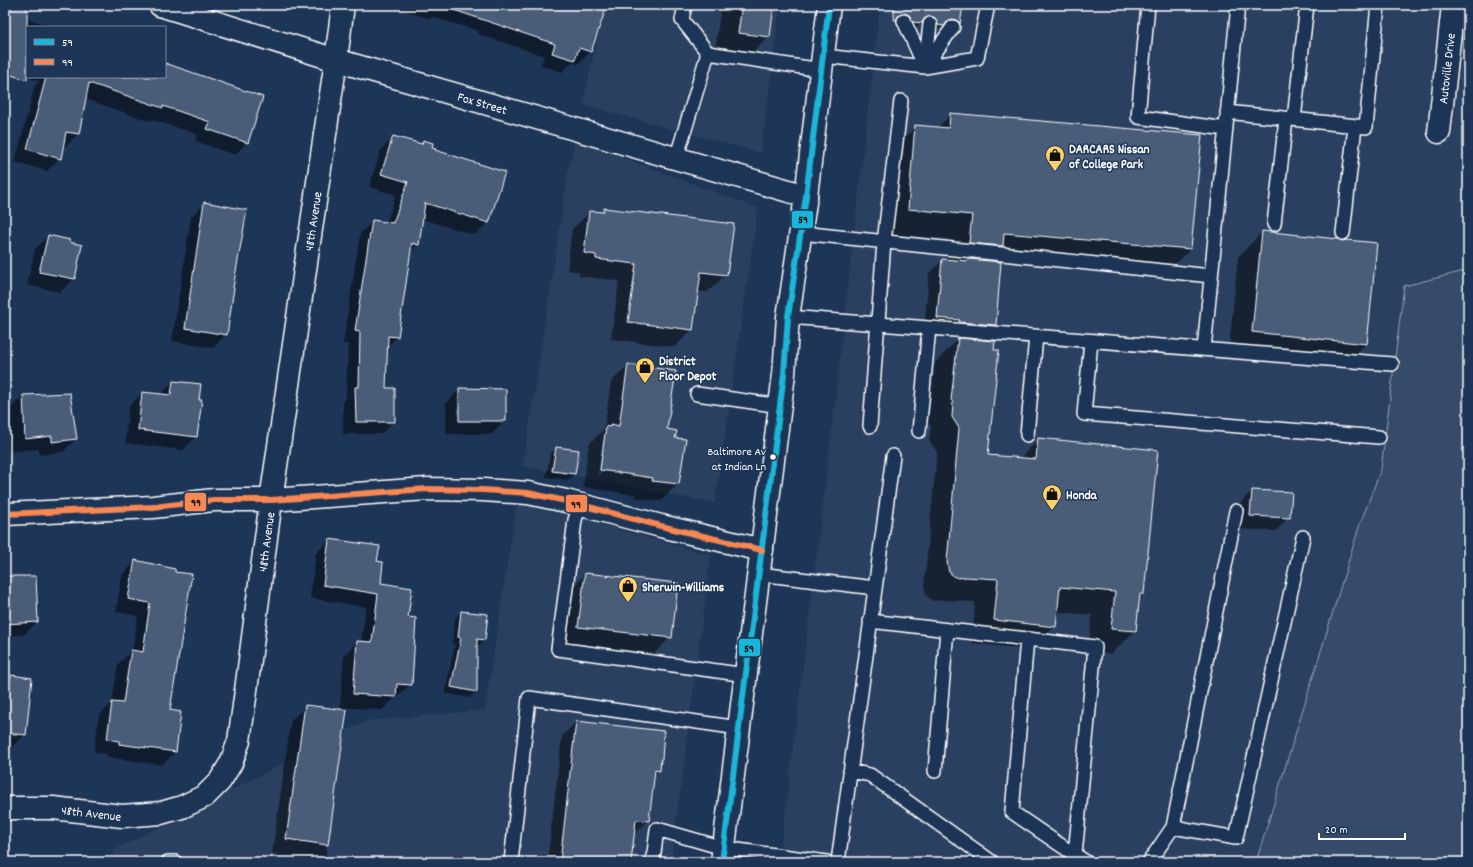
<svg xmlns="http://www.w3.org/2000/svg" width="1473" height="867" font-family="Dekko,sans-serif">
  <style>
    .built { fill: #2a4161 }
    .green { fill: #364b69; stroke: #9aa5b4 }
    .shadow { fill: #0007; fill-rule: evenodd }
    .building { fill: #4a5d79; stroke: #fff }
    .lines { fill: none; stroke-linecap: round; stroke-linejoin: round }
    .lane-casing { stroke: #fff; stroke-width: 16 }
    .street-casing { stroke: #fff; stroke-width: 25 }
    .primary-casing { stroke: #fff; stroke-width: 25 }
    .lane { stroke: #1d3557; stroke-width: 13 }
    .street { stroke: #1d3557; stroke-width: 22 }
    .primary { stroke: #1d3557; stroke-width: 22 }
    .bus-1-casing { stroke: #1d3557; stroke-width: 9 }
    .bus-2-casing { stroke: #1d3557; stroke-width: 9 }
    .bus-1 { stroke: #1ab6d8; stroke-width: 6 }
    .bus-2 { stroke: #f88751; stroke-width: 6 }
    .bus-dot { fill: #fff; stroke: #1d3557; stroke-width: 1.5 }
    .labels { text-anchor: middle; stroke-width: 3; stroke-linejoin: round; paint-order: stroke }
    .bus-label { font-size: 12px; fill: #fff; stroke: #1d3557; text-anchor: end }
    .street-label { font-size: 13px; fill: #fff; stroke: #1d3557 }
    .poi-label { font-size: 13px; font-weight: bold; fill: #fff; stroke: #1d3557; text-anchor: start }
    .line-badge { stroke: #1d3557; stroke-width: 1.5 }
    .pale-badge-label { font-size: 11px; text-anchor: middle; font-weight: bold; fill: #111 }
  </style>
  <rect width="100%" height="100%" fill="#1d3557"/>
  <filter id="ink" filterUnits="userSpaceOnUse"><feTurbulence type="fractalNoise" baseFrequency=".025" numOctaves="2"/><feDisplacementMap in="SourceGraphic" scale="8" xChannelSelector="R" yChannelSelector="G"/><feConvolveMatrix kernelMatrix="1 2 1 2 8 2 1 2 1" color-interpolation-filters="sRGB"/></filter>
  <g filter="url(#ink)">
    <path class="built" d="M 604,5 L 780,5 L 761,153 L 583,105 Z
      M 880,5 L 1468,5 L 1468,80 L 1466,117 L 1468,119 L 1468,270 L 1404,286 L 1381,469 L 1359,527 L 1256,862 L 779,862 L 827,471 Z
      M 575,140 L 758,208 L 715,503 L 523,466 L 568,172 Z
      M 517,501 L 711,555 L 671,862 L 113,862 L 114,850 L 366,721 L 485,710 Z"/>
    <path class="green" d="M 1468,270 L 1468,862 L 1256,862 L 1359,527 L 1381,469 L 1404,286 Z"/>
    <path class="shadow" d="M 390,5 L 605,5 L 590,52 L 578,64 L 572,62 L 562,72 L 541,65 L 544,56 L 478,34 L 479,31 L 432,17 L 431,19 L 390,6 Z
      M 721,5 L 773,5 L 769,37 L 744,61 L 714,57 Z
      M 895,5 L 962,5 L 959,23 L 953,29 L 951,27 L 946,25 L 943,26 L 936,32 L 932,32 L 929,24 L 923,22 L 915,29 L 898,19 L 892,21 Z
      M 5,12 L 55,27 L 27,27 L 27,77 L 165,77 L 165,64 L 247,142 L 235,155 L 195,141 L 197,134 L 150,119 L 149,121 L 85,99 L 78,134 L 65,147 L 62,146 L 60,158 L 47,171 L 15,162 L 35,85 L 39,81 L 5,70 Z
      M 951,114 L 1200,136 L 1191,249 L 1166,274 L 989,258 L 986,261 L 995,325 L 982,338 L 924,331 L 929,273 L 943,260 L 946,260 L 947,239 L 884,234 L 891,151 L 916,126 L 937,128 Z
      M 394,137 L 420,145 L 424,142 L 434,150 L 488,223 L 475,235 L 422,219 L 418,244 L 409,253 L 397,337 L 386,348 L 385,389 L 394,421 L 381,434 L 343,434 L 343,401 L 346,398 L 348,344 L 343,344 L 360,234 L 372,221 L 386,223 L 396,195 L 369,187 L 381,150 Z
      M 205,203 L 232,289 L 226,334 L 213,348 L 172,341 L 191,217 Z
      M 604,209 L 726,274 L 708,292 L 697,291 L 692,330 L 675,347 L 611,339 L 619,281 L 579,276 L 579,272 L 567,270 L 572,229 L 590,212 L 600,213 Z
      M 1262,232 L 1366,344 L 1341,368 L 1228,357 L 1238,257 Z
      M 48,236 L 81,246 L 74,279 L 60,292 L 27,285 L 35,249 Z
      M 958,339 L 987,456 L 1019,459 L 1039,439 L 1143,593 L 1138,599 L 1135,631 L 1111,654 L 1088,652 L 1092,615 L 1057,612 L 1055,626 L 1032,650 L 972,643 L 975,602 L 942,600 L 934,601 L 931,600 L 926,595 L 924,586 L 937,452 L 929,441 L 931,426 L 928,424 L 935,363 Z
      M 628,365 L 666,430 L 674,438 L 685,440 L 678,484 L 661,501 L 635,498 L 636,495 L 583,487 L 589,444 L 604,429 L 611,382 ZM 605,438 L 600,475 L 598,475 L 603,440 Z
      M 173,382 L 198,401 L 196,437 L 183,450 L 125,443 L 129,406 L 142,393 L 160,395 Z
      M 460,389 L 505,421 L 492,434 L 446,434 L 446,403 Z
      M 69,394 L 76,439 L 63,452 L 39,455 L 39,449 L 5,452 L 5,407 L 12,407 L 23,396 Z
      M 556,448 L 575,474 L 568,480 L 546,477 L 550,454 Z
      M 1252,491 L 1291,493 L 1289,517 L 1276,531 L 1237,529 L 1239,504 Z
      M 330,540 L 376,562 L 379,584 L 407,618 L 411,684 L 382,710 L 340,707 L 344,655 L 357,642 L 361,642 L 366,607 L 310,598 L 316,553 Z
      M 136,561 L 174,569 L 169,711 L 175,752 L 162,765 L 106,757 L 107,754 L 94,752 L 99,716 L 112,703 L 118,664 L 132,651 L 138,616 L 116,612 L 122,575 Z
      M 585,574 L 671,637 L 651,657 L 560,646 L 566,594 Z
      M 5,577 L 37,622 L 23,635 L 5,636 Z
      M 461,612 L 484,640 L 478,646 L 476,646 L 476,692 L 469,698 L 445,693 L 455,644 L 452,643 L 455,618 Z
      M 11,677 L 25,735 L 11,748 L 5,747 L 5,683 Z
      M 306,706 L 346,711 L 325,862 L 276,862 L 277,854 L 272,853 L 291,720 Z
      M 576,722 L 660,760 L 659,770 L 653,776 L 648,821 L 634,835 L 630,862 L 547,862 L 562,736 Z"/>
    <path class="building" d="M 12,5 L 27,5 L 27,80 L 5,73 L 5,28 Z
      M 452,5 L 607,5 L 591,52 L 579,48 L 575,60 L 552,53 L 555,44 L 451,9 Z
      M 742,5 L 774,5 L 770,37 L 738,33 Z
      M 894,5 L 963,5 L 960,24 L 957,20 L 953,19 L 949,20 L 944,26 L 938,25 L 937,21 L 935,18 L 931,16 L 924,19 L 922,23 L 913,22 L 909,15 L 904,13 L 898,16 L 896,20 L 894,20 Z
      M 165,63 L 263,97 L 248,143 L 207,129 L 210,122 L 163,106 L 163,108 L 89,83 L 79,134 L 66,132 L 61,159 L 27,149 L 46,77 L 165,77 Z
      M 950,113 L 1202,135 L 1191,249 L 1004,233 L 1003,246 L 969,243 L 972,215 L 908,209 L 915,125 L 949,128 Z
      M 393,136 L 422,144 L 423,140 L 433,143 L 432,148 L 436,149 L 435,150 L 505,172 L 489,223 L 425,203 L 419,245 L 412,243 L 398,337 L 388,336 L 386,388 L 395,388 L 395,422 L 356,422 L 355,387 L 359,387 L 360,332 L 355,331 L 372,220 L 393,223 L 408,182 L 381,174 Z
      M 204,202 L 247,210 L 233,288 L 234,288 L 227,335 L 185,328 Z
      M 604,208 L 734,224 L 727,275 L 701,272 L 693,330 L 628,322 L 636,264 L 596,259 L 596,255 L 584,253 L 589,211 L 603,212 Z
      M 1262,231 L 1338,239 L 1342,241 L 1347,240 L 1377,243 L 1367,344 L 1252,332 Z
      M 48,235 L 70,240 L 70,242 L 82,245 L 75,279 L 39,272 Z
      M 942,259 L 968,261 L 968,259 L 1001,262 L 996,325 L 959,322 L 960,320 L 937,318 Z
      M 958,338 L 995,341 L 994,350 L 999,350 L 988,455 L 1036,459 L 1038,438 L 1158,450 L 1144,594 L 1140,594 L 1136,631 L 1111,629 L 1115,592 L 1060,587 L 1056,627 L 994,620 L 998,579 L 966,577 L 958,578 L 955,577 L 949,572 L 947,562 L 959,428 L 952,417 L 953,402 L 951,400 Z
      M 628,364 L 676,371 L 667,429 L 677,431 L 675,438 L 686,439 L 679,484 L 652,481 L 653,478 L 600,470 L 606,426 L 610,427 L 611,424 L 619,426 Z
      M 173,381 L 201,384 L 199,400 L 202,400 L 197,437 L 138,430 L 142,392 L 171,395 Z
      M 459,388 L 506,389 L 506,421 L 459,421 Z
      M 70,393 L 77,439 L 52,442 L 52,436 L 25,439 L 23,395 Z
      M 556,447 L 579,450 L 575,474 L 552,471 Z
      M 1252,490 L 1292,492 L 1290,518 L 1250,516 Z
      M 329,539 L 380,546 L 377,561 L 383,562 L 381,583 L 412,588 L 408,617 L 416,618 L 412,685 L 397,684 L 396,697 L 353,694 L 357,641 L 372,642 L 378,594 L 323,585 Z
      M 135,560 L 175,569 L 175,572 L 192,574 L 170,710 L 181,712 L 176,752 L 119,744 L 119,741 L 107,739 L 112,702 L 123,703 L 131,650 L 143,652 L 150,603 L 128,599 Z
      M 585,573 L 678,583 L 672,638 L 578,627 Z
      M 5,576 L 36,576 L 38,622 L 5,624 Z
      M 461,611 L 488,614 L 485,640 L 477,639 L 477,692 L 451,687 L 461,638 L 458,637 Z
      M 11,675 L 32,678 L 26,735 L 5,733 L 5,695 L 8,696 Z
      M 305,705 L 347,710 L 328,845 L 286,839 Z
      M 576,721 L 664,731 L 662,759 L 661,759 L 660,771 L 655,770 L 649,821 L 636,820 L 631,862 L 560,862 Z"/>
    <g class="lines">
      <g class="lane-casing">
        <path id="lane" d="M 685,5 L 682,20 L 708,53 L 822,70
          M 1148,5 L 1138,117 L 1226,129
          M 904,21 L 925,67
          M 823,56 L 925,67 L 930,24
          M 926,65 L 953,27
          M 925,67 L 977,58 L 988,5
          M 1227,112 L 1366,127 L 1378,5
          M 1294,119 L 1307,5
          M 676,159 L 708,53
          M 1274,224 L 1286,119
          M 801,233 L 1211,276
          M 1343,233 L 1355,126
          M 788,317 L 1392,364
          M 1091,341 L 1084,414 L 1379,437
          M 1204,349 L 1238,5
          M 697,394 L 780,406
          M 870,426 L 884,242 L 901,101
          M 919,431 L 929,328
          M 1027,435 L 1036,336
          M 580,504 L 575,520 L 558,649 L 746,675
          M 759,574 L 875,588
          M 870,621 L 1027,639
          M 850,771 L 870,775 L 992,862
          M 935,771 L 947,630
          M 1173,827 L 1236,838 L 1303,537
          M 1075,855 L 1095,647 L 1027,639 L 1012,812 L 1075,855 L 1086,862
          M 168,862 L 175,862
          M 511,862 L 529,698 L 739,728
          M 651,862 L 654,853 L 657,829 L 723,848 L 827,862
          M 838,862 L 893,456
          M 1149,862 L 1173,827 L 1236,511"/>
      </g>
      <g class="street-casing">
        <g id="street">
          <path id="s1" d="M 160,5 L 336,60 L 806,196"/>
          <path id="s2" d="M 1439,132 L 1453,5"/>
          <path d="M 5,514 L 153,507 L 214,500 L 271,500 L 427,489 L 483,490 L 528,493 L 566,501 L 661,526 L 762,550"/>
          <path id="s3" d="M 5,810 L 10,808 L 53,808 L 122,816 L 161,813 L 182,807 L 205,796 L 220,781 L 231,763 L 239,741 L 245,698 L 271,500 L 336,60 L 343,5"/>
        </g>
      </g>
      <g class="primary-casing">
        <path id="primary" d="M 722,862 L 784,374 L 788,317 L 806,196 L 829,5"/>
      </g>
      <use href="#lane" class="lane"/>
      <use href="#street" class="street"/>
      <use href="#primary" class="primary"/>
      <g class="bus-1-casing">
        <path id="bus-1" d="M 722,862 L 784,374 L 788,317 L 806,196 L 829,5"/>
      </g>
      <g class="bus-2-casing">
        <path id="bus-2" d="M 5,514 L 153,507 L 214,500 L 271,500 L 427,489 L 483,490 L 528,493 L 566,501 L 661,526 L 762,550"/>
      </g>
      <use href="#bus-1" class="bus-1"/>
      <use href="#bus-2" class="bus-2"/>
    </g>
  </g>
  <defs>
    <g id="shop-pin" transform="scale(1)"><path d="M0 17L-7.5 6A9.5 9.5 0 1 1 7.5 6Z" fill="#ffd166" stroke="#1d3557"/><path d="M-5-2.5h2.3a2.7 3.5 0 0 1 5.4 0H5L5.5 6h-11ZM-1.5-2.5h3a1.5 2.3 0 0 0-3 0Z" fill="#111"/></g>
  </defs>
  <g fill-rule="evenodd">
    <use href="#shop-pin" x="1055" y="155"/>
    <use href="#shop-pin" x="645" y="367"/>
    <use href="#shop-pin" x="1052" y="494"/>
    <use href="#shop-pin" x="628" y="586"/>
  </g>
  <circle class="bus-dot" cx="773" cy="457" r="3.5"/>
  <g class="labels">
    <g class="bus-label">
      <text x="766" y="455">Baltimore Av<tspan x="766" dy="15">at Indian Ln</tspan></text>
    </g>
    <g class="street-label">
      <text dy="5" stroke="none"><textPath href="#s2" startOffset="64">Autoville Drive</textPath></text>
      <text dy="5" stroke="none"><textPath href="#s1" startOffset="337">Fox Street</textPath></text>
      <text dy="5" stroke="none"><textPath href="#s3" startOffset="795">48th Avenue</textPath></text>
      <text dy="5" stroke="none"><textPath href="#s3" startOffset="471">48th Avenue</textPath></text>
      <text dy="5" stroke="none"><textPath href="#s3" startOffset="87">48th Avenue</textPath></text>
    </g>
    <g class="poi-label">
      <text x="1069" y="153">DARCARS Nissan<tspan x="1069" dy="15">of College Park</tspan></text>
      <text x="659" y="365">District<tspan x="659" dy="15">Floor Depot</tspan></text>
      <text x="1066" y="499">Honda</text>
      <text x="642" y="591">Sherwin-Williams</text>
    </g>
  </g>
  <g class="line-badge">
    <rect x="791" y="210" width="23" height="19" rx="4" fill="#1ab6d8"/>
    <rect x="184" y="492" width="23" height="20" rx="4" fill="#f88751"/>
    <rect x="565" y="494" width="23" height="19" rx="4" fill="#f88751"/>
    <rect x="738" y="638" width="23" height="19" rx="4" fill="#1ab6d8"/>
  </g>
  <g class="pale-badge-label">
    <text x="803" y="223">59</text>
    <text x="196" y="506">99</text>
    <text x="576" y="508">99</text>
    <text x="749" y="652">59</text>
  </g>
  <rect width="1473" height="867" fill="none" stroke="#1d3557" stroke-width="20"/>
  <rect x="10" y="10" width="1453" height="847" fill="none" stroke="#fff" stroke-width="1.5" filter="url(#ink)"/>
  <rect x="26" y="26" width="140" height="52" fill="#1d3557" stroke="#77869a"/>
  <rect x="34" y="39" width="20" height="6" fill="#1ab6d8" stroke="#77869a"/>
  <text x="62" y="46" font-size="12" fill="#ffffff">59</text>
  <rect x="34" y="59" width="20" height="6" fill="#f88751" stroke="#77869a"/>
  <text x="62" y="66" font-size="12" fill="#ffffff">99</text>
  <path d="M1319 833v6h86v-6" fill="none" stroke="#ffffff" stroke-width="2"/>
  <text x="1325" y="833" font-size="12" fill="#ffffff" stroke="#1d3557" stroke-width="3" paint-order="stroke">20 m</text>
</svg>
